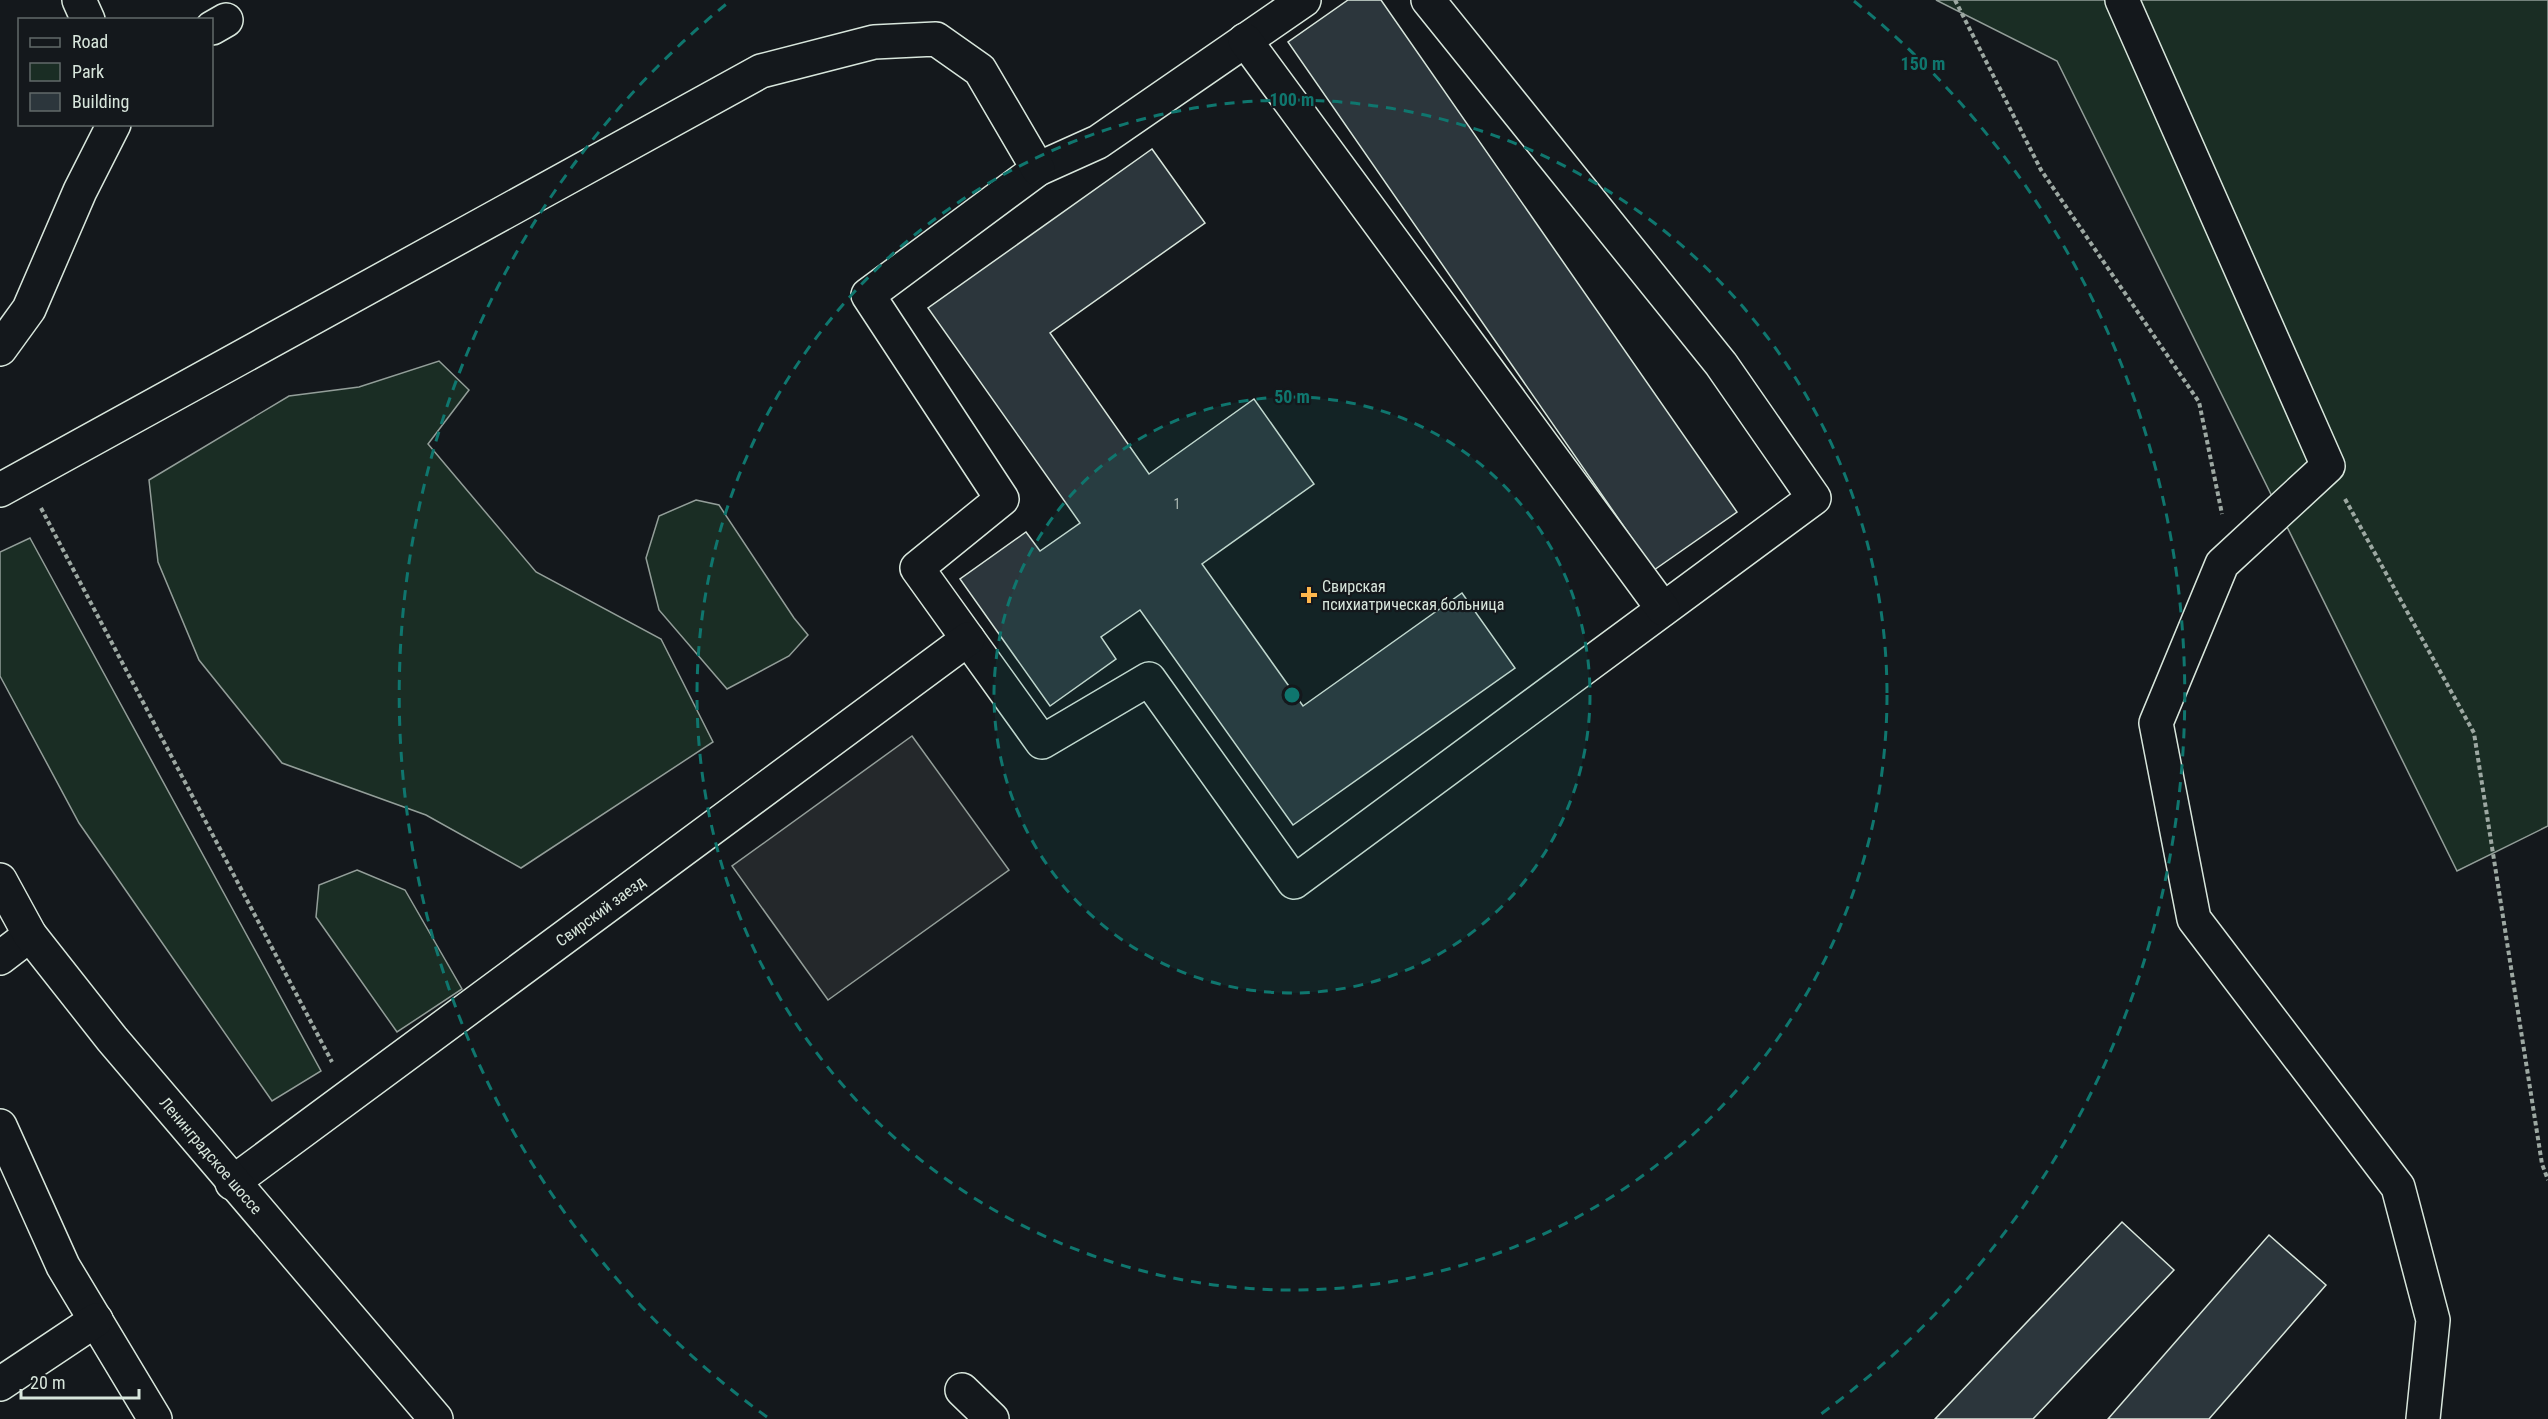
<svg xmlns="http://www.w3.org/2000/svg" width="2548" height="1419" font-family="'Roboto Condensed',sans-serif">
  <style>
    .green { fill: #1a2d24; stroke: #939e99; stroke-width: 1.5 }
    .parking { fill: #24282b; stroke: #939e99; stroke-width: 1.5 }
    .building { fill: #2c363c; stroke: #d8e6dc; stroke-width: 1.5 }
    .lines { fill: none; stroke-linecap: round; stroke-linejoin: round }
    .minor-casing { stroke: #d8e6dc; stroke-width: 36 }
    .major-casing { stroke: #d8e6dc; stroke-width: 36 }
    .path { stroke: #9da8a2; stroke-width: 4; stroke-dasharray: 4.5 3; stroke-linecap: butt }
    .minor { stroke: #14181c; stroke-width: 33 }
    .major { stroke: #14181c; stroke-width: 33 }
    .ring { fill: none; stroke: #0f766e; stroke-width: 3; stroke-dasharray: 10 8 }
    .poi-dot { fill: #ffb74d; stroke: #14181c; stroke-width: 2 }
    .labels { text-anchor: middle; stroke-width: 4.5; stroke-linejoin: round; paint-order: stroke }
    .number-label { font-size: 14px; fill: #adbab4 }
    .poi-label { font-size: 16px; fill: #d8e6dc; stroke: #14181c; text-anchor: start }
    .street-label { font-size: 16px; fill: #d8e6dc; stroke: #14181c }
    .centre { fill: #0f766e; stroke: #14181c; stroke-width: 3 }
    .ring-label { font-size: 18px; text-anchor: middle; font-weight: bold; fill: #0f766e; stroke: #14181c; stroke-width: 4.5; stroke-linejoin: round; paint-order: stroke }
  </style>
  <rect width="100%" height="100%" fill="#14181c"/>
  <path class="green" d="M 1936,0 L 2548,0 L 2548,826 L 2457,871 L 2057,61 Z
    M 439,361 L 469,390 L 428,444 L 536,572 L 661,639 L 713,742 L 521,868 L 426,815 L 282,763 L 199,660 L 158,562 L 149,480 L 289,396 L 359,387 Z
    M 696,500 L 719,505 L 794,618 L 808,635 L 789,656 L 727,689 L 659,610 L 646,558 L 659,516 Z
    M 30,538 L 321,1071 L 272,1101 L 79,823 L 0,676 L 0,552 Z
    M 357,870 L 405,890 L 462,989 L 397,1032 L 316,917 L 319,885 Z"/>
  <path class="parking" d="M 912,736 L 1009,870 L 828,1000 L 732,866 Z"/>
  <path class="building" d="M 1348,0 L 1381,0 L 1737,512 L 1654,570 L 1288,42 Z
    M 1152,149 L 1205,223 L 1050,333 L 1149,474 L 1254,399 L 1314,484 L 1202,564 L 1303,706 L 1462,593 L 1515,668 L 1293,825 L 1140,610 L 1101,637 L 1116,659 L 1050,706 L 960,579 L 1026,532 L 1040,551 L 1080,523 L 928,308 Z
    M 2122,1222 L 2174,1270 L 2033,1419 L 1935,1419 Z
    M 2269,1235 L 2326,1285 L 2209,1419 L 2108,1419 Z"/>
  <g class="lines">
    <g class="minor-casing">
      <g id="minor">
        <path d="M 79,0 L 88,20"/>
        <path d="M 1304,0 L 1098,142 L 1038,169 L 868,295 L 1002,499 L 917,568 L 1042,742 L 1149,679 L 1294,882 L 1814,498 L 1721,364 L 1428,0"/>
        <path d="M 2122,0 L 2328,466 L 2222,564 L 2156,723 L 2194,919 L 2398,1187 L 2433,1320 L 2423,1419"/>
        <path d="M 212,28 L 226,20"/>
        <path d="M 1245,40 L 1663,609"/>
        <path d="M 0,349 L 29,309 L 80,191 L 114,124"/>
        <path d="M 0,490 L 761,71 L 874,42 L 936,39 L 980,70 L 1038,169"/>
        <path d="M 0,958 L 30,935"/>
        <path d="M 0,1126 L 63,1266 L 155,1419"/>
        <path id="s1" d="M 232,1183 L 968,639"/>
        <path d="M 0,1384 L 96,1320"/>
        <path d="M 962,1390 L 992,1419"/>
      </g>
    </g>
    <g class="major-casing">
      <g id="major">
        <path id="s2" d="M 0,880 L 30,935 L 112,1039 L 436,1419"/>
      </g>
    </g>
    <path class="path" d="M 1955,0 L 2041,170 L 2199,402 L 2222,514
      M 2345,499 L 2474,733 L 2542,1164 L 2548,1180
      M 41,508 L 332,1062"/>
    <use href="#minor" class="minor"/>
    <use href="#major" class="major"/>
  </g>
  <circle cx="1292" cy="695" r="298" fill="#0f766e" fill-opacity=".12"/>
  <g class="ring">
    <circle cx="1292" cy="695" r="298"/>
    <circle cx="1292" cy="695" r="595"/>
    <path d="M767 1417A893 893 0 0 1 730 1M1854 1A893 893 0 0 1 1817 1417"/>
  </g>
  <path class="poi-dot" d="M1306 586h6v6h6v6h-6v6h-6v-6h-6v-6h6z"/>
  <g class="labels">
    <g class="number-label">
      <text x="1177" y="509">1</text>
    </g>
    <g class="poi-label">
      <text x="1322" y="592">Свирская<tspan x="1322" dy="18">психиатрическая больница</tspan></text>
    </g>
    <g class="street-label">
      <text dy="6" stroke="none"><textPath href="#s1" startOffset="458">Свирский заезд</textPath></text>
      <text dy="6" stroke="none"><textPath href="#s2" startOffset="348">Ленинградское шоссе</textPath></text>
    </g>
  </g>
  <circle cx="1292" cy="695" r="9" class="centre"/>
  <g class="ring-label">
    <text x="1923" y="70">150 m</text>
    <text x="1292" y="106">100 m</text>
    <text x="1292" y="403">50 m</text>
  </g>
  <rect x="18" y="18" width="195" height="108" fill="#14181c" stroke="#626a69" stroke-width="1.5"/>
  <rect x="30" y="38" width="30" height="9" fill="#14181c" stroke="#626a69" stroke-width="1.5"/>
  <text x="72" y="48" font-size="18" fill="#d8e6dc">Road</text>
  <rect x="30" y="63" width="30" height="18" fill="#1a2d24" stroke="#626a69" stroke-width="1.5"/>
  <text x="72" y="78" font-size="18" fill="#d8e6dc">Park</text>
  <rect x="30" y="93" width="30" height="18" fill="#2c363c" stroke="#626a69" stroke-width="1.5"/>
  <text x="72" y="108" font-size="18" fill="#d8e6dc">Building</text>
  <path d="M21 1389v9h118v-9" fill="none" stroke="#d8e6dc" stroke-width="3"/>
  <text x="30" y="1389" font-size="18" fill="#d8e6dc" stroke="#14181c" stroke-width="4.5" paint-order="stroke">20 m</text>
</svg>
